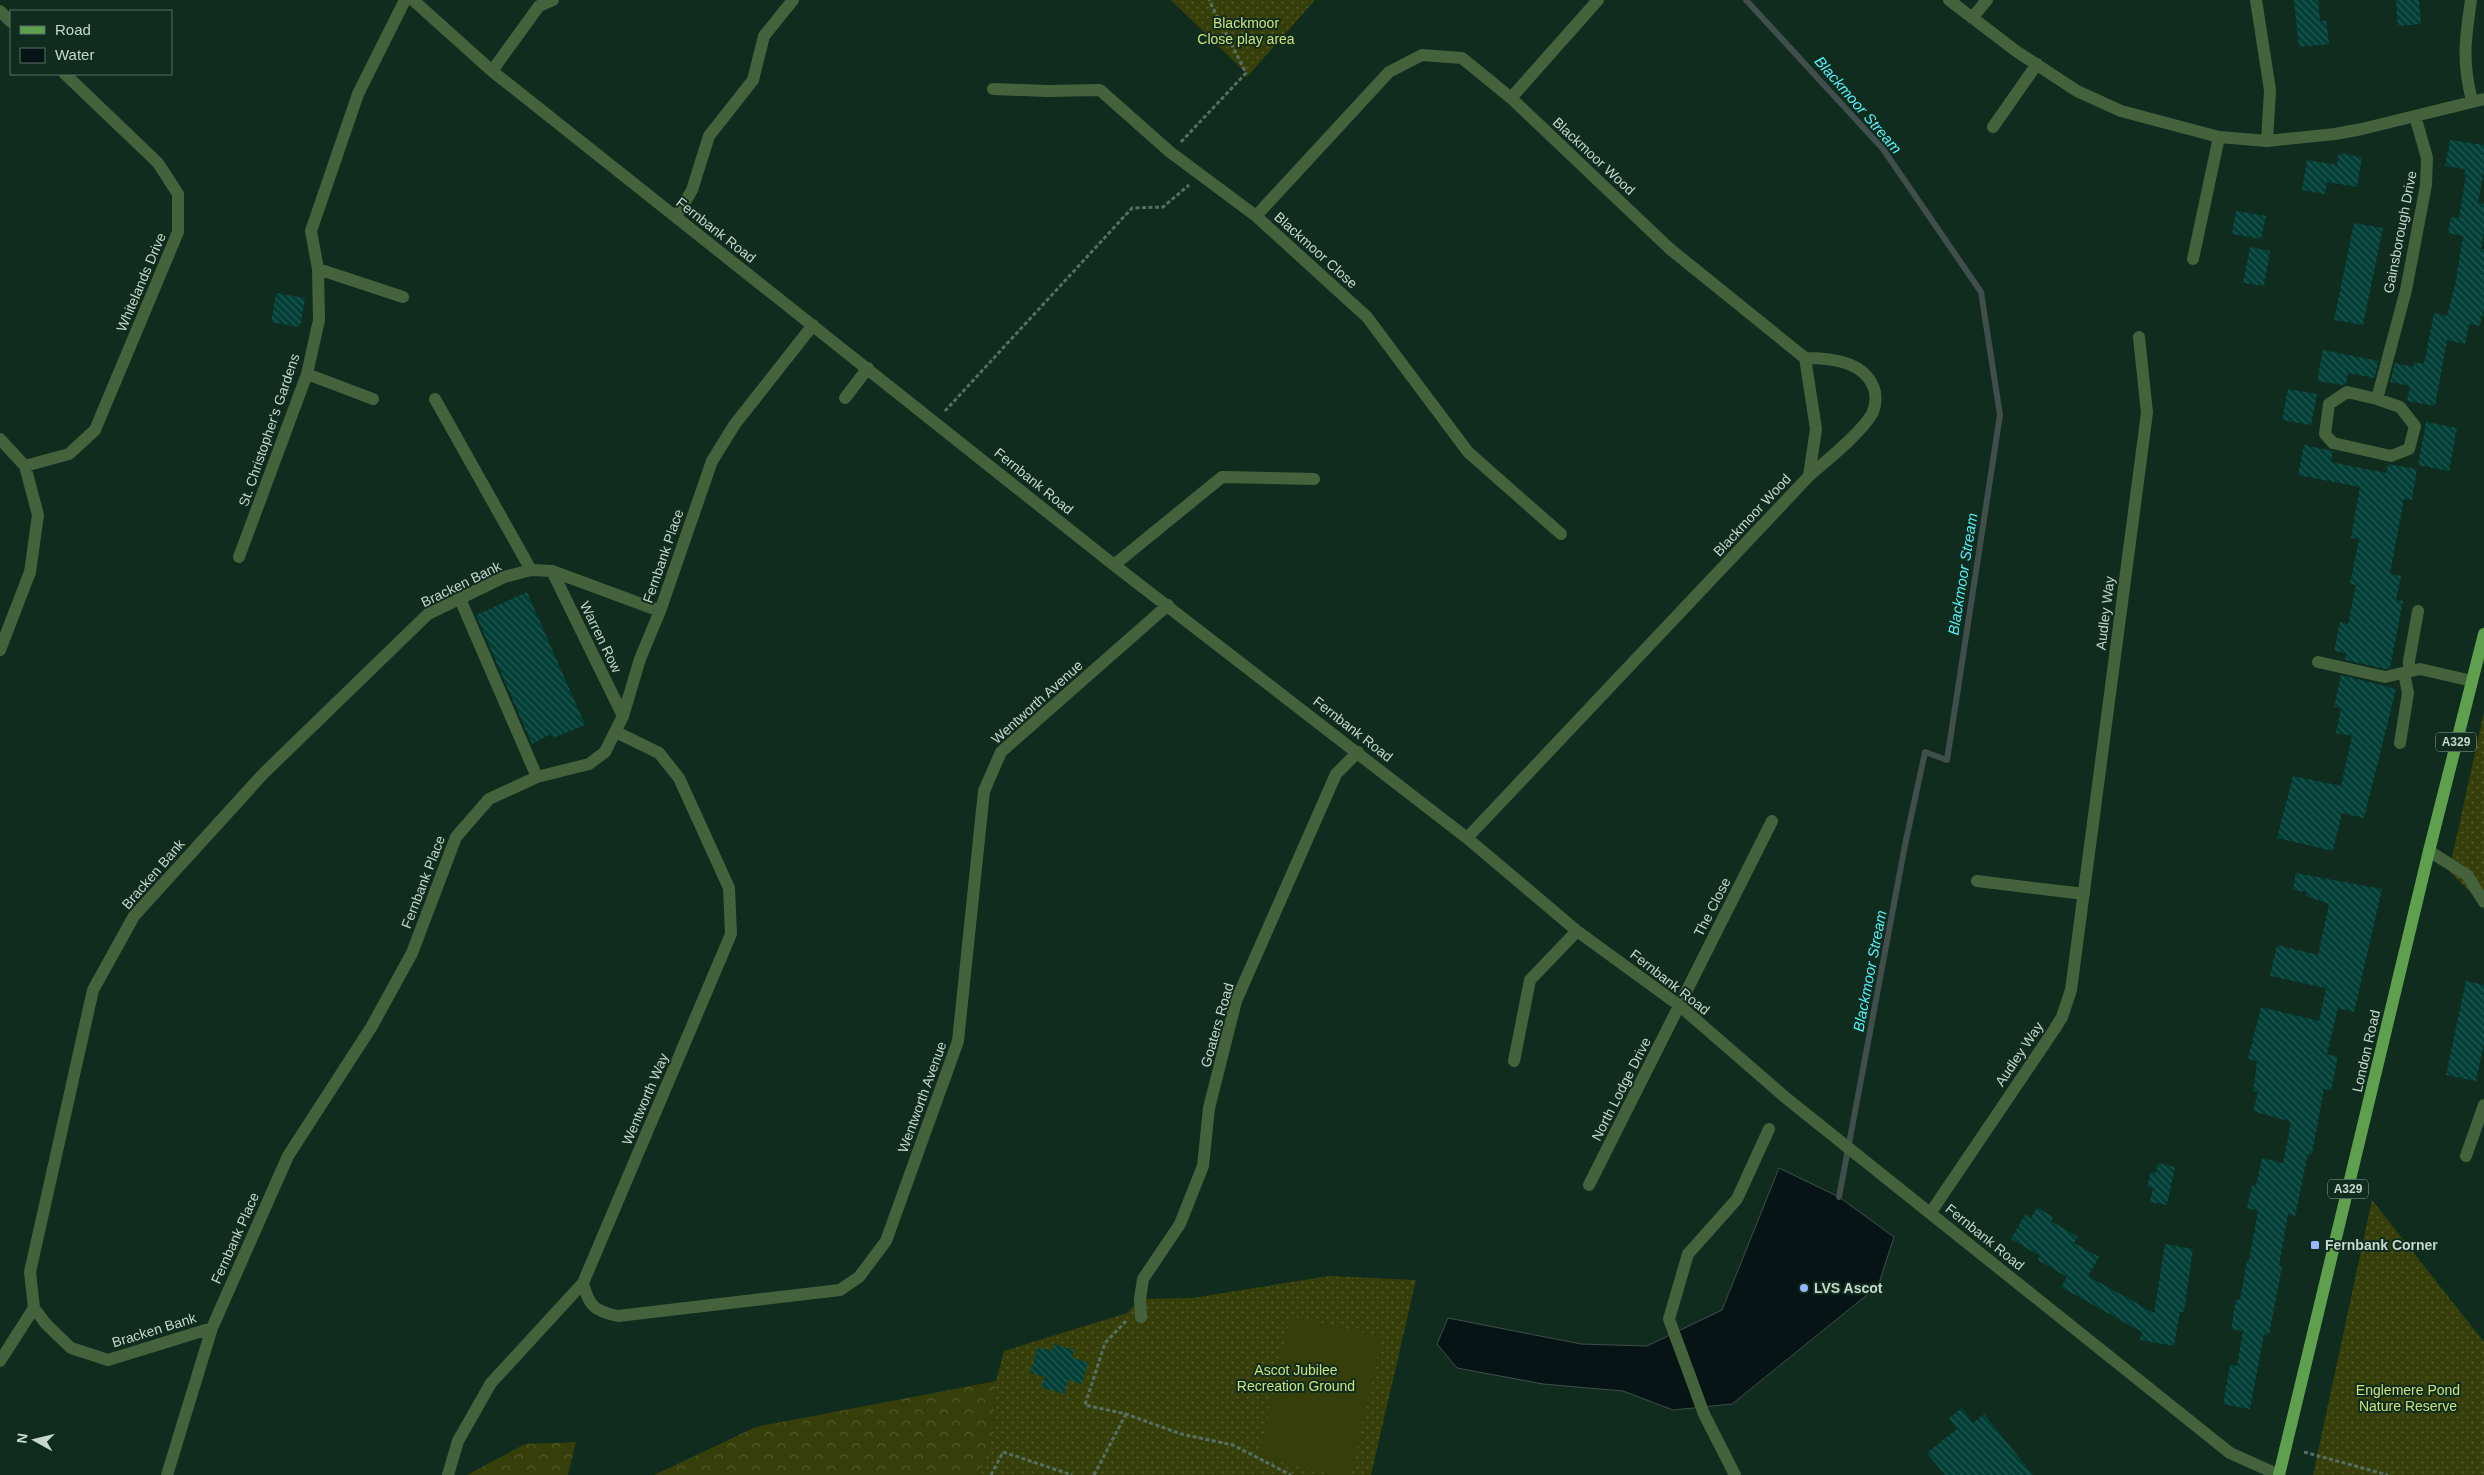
<svg xmlns="http://www.w3.org/2000/svg" width="2484" height="1475" font-family="Arial,sans-serif">
  <style>
    .grass { fill: url(#grass-dots) }
    .forest { fill: url(#forest-crowns) }
    .pitch { fill: #363f09 }
    .water { fill: #061415; stroke: #404e4c }
    .lines { fill: none; stroke-linecap: round; stroke-linejoin: round }
    .stream { stroke: #404e4c; stroke-width: 6 }
    .building { fill: url(#building-back-hatch) }
    .path { stroke: #576f62; stroke-width: 3; stroke-dasharray: 4 2.5; stroke-linecap: butt }
    .minor { stroke: #44633c; stroke-width: 12 }
    .major { stroke: #5ea04d; stroke-width: 12 }
    .poi-dot { fill: #96b6fd; stroke: #0f2c1e; stroke-width: 2 }
    .labels { text-anchor: middle; stroke-width: 4; stroke-linejoin: round; paint-order: stroke }
    .shield { fill: #0f2c1e; stroke: #8fa498; stroke-width: 1 }
    .shield-label { font-size: 12px; font-weight: bold; fill: #c6d7cd }
    .park-label { font-size: 14px; fill: #cde17c; stroke: #0f2c1e }
    .street-label { font-size: 14px; fill: #c6d7cd; stroke: #0f2c1e }
    .poi-label { font-size: 14px; font-weight: bold; fill: #c6d7cd; stroke: #0f2c1e; text-anchor: start }
    .water-label { font-size: 15px; font-style: italic; fill: #56f1fc; stroke: #0f2c1e }
  </style>
  <defs>
    <pattern id="grass-dots" width="8" height="8" patternUnits="userSpaceOnUse" patternTransform="scale(1.25)"><rect width="8" height="8" fill="#363f09"/><path d="M2 2h.1M6 6h.1" fill="none" stroke="#525a2c" stroke-width="1.8" stroke-linecap="round"/></pattern>
    <pattern id="forest-crowns" width="20" height="18" patternUnits="userSpaceOnUse" patternTransform="scale(1.25)"><rect width="20" height="18" fill="#363f09"/><path d="M2 6a3 3 0 1 1 6 0M12 15a3 3 0 1 1 6 0" fill="none" stroke="#525a2c"/></pattern>
    <pattern id="building-back-hatch" width="6" height="6" patternUnits="userSpaceOnUse" patternTransform="scale(1.25)"><rect width="6" height="6" fill="#013f37"/><path d="M-1 5l2 2M0 0l6 6M5-1l2 2" fill="none" stroke="#255a53"/></pattern>
  </defs>
  <rect width="100%" height="100%" fill="#0f2c1e"/>
  <path class="grass" d="M 1171,0 L 1315,0 L 1247,77 L 1246,73 Z
    M 2484,712 L 2484,905 L 2449,871 Z
    M 2372,1200 L 2484,1342 L 2484,1475 L 2313,1475 Z
    M 1329,1276 L 1416,1280 L 1371,1475 L 980,1475 L 993,1433 L 996,1381 L 1004,1351 L 1127,1313 L 1140,1299 L 1193,1298 Z"/>
  <path class="forest" d="M 996,1381 L 993,1433 L 980,1475 L 654,1475 L 756,1427 Z
    M 576,1442 L 568,1475 L 467,1475 L 525,1444 Z"/>
  <path class="pitch" d="M 1290,1316 L 1382,1337 L 1351,1475 L 1339,1475 L 1259,1457 Z"/>
  <path class="water" d="M 1779,1168 L 1839,1197 L 1894,1237 L 1878,1286 L 1732,1404 L 1673,1410 L 1623,1391 L 1543,1384 L 1457,1368 L 1437,1344 L 1448,1318 L 1581,1344 L 1647,1346 L 1722,1310 Z"/>
  <g class="lines">
    <path class="stream" d="M 1746,0 L 1883,149 L 1981,292 L 2000,415 L 1947,760 L 1925,752 L 1905,845 L 1839,1197"/>
  </g>
  <path class="building" d="M 2294,0 L 2318,0 L 2320,21 L 2326,21 L 2329,44 L 2299,47 Z
    M 2396,0 L 2419,0 L 2421,24 L 2398,26 Z
    M 2450,140 L 2484,145 L 2484,171 L 2478,203 L 2484,204 L 2484,231 L 2481,249 L 2484,249 L 2484,309 L 2480,326 L 2469,324 L 2465,344 L 2447,340 L 2435,406 L 2407,401 L 2410,386 L 2390,382 L 2395,363 L 2413,367 L 2414,362 L 2424,364 L 2434,313 L 2447,316 L 2455,285 L 2463,236 L 2448,233 L 2451,217 L 2459,218 L 2466,175 L 2464,175 L 2465,169 L 2445,166 Z
    M 2339,153 L 2362,157 L 2357,187 L 2327,182 L 2325,194 L 2302,190 L 2307,160 L 2337,165 Z
    M 2236,211 L 2266,216 L 2261,239 L 2232,234 Z
    M 2354,223 L 2383,228 L 2363,325 L 2334,320 Z
    M 2250,247 L 2270,251 L 2264,286 L 2243,283 Z
    M 276,293 L 305,298 L 300,327 L 271,322 Z
    M 2323,350 L 2379,361 L 2374,378 L 2348,373 L 2346,384 L 2342,385 L 2317,381 Z
    M 2288,389 L 2317,394 L 2311,425 L 2282,420 Z
    M 2426,422 L 2457,428 L 2449,471 L 2418,465 Z
    M 2304,445 L 2333,451 L 2331,462 L 2386,473 L 2388,464 L 2417,469 L 2412,500 L 2404,499 L 2390,574 L 2401,576 L 2396,600 L 2403,601 L 2390,668 L 2385,669 L 2345,660 L 2346,653 L 2334,651 L 2340,622 L 2348,624 L 2356,585 L 2350,584 L 2359,539 L 2351,538 L 2360,487 L 2298,475 Z
    M 527,592 L 585,725 L 553,738 L 551,734 L 532,744 L 476,615 Z
    M 2341,675 L 2396,689 L 2364,818 L 2342,813 L 2333,851 L 2277,838 L 2293,776 L 2341,786 L 2352,736 L 2336,733 L 2341,708 L 2334,707 Z
    M 2296,873 L 2382,889 L 2354,1012 L 2338,1008 L 2327,1054 L 2338,1057 L 2331,1090 L 2324,1089 L 2312,1154 L 2308,1154 L 2295,1216 L 2288,1214 L 2279,1266 L 2282,1267 L 2277,1293 L 2269,1335 L 2264,1334 L 2250,1409 L 2223,1404 L 2230,1365 L 2237,1366 L 2243,1331 L 2231,1329 L 2236,1300 L 2240,1300 L 2247,1261 L 2249,1261 L 2258,1211 L 2247,1208 L 2252,1185 L 2256,1186 L 2262,1158 L 2283,1163 L 2291,1122 L 2253,1111 L 2258,1092 L 2253,1091 L 2257,1061 L 2248,1059 L 2261,1007 L 2319,1021 L 2326,988 L 2270,976 L 2277,945 L 2318,955 L 2329,904 L 2306,896 L 2307,892 L 2293,890 Z
    M 2466,981 L 2484,985 L 2484,1043 L 2476,1081 L 2446,1075 Z
    M 2158,1163 L 2175,1167 L 2167,1205 L 2150,1202 L 2153,1188 L 2147,1187 L 2151,1172 L 2156,1173 Z
    M 2037,1207 L 2053,1217 L 2051,1221 L 2078,1237 L 2074,1243 L 2099,1257 L 2088,1276 L 2154,1313 L 2165,1244 L 2193,1249 L 2184,1312 L 2180,1312 L 2174,1346 L 2140,1340 L 2142,1332 L 2061,1287 L 2067,1277 L 2038,1260 L 2040,1256 L 2011,1239 L 2025,1215 L 2031,1218 Z
    M 1054,1344 L 1074,1350 L 1072,1358 L 1088,1362 L 1082,1384 L 1068,1380 L 1064,1394 L 1041,1387 L 1045,1377 L 1030,1373 L 1038,1347 L 1052,1351 Z
    M 1962,1408 L 1973,1423 L 1984,1414 L 2033,1475 L 1945,1475 L 1927,1453 L 1957,1429 L 1949,1418 Z"/>
  <g class="lines">
    <path class="path" d="M 1181,142 L 1246,73 L 1209,0
      M 945,411 L 1132,208 L 1163,207 L 1189,185
      M 1126,1321 L 1105,1343 L 1085,1405 L 1126,1414 L 1181,1434 L 1233,1445 L 1291,1475
      M 2304,1452 L 2388,1475
      M 991,1475 L 1003,1452 L 1072,1475
      M 1094,1475 L 1126,1414"/>
    <path class="minor" d="M 413,0 L 492,71 L 1114,565 L 1467,838 L 1577,931 L 1680,1006 L 1786,1098 L 2230,1453 L 2279,1475
      M 1949,0 L 2016,51 L 2077,91 L 2121,111 L 2219,137 L 2267,141 L 2335,134 L 2362,129 L 2484,99
      M 2256,0 L 2270,90 L 2267,141
      M 2471,0 C 2465,41 2462,60 2472,101
      M 0,11 L 11,22
      M 1972,18 L 1987,0
      M 492,71 L 539,6 L 553,0
      M 993,89 L 1047,91 L 1100,90 L 1170,152 L 1256,216 L 1367,317 L 1468,452 L 1561,534
      M 1511,98 L 1598,0
      M 1993,127 L 2037,64
      M 1256,216 L 1389,72 L 1422,55 L 1462,58 L 1511,98 L 1670,249 L 1805,358 L 1816,429 L 1809,476 L 1467,838
      M 676,217 L 692,190 L 709,136 L 753,80 L 764,36 L 793,0
      M 2193,259 L 2219,137
      M 318,269 L 403,297
      M 1805,358 C 1831,358 1867,361 1875,392 C 1876,399 1875,408 1872,414 C 1860,434 1827,460 1809,476
      M 307,374 L 373,399
      M 845,398 L 868,368
      M 435,399 L 531,570
      M 2377,399 L 2400,407 L 2415,426 L 2409,449 L 2391,456 L 2333,443 L 2325,434 L 2329,404 L 2347,392 L 2377,399 L 2406,290 L 2426,185 L 2427,158 L 2415,116
      M 0,439 L 25,466 L 38,515 L 30,572 L 0,650
      M 25,466 L 69,454 L 95,430 L 178,232 L 178,194 L 158,163 L 65,74
      M 239,557 L 307,374 L 319,320 L 318,269 L 311,231 L 358,94 L 405,0
      M 1114,565 L 1222,477 L 1314,479
      M 552,571 L 623,716
      M 460,599 L 537,777
      M 2318,662 L 2385,677 L 2420,669 L 2472,681
      M 2409,671 L 2409,661 L 2418,611
      M 2400,743 L 2408,693 L 2404,673
      M 2429,851 L 2467,875 L 2484,902
      M 1977,881 L 2084,894
      M 1514,1061 L 1530,980 L 1577,931
      M 2466,1156 L 2484,1105
      M 1589,1185 L 1772,821
      M 1931,1212 L 2054,1030 L 2062,1017 L 2071,990 L 2147,413 L 2139,337
      M 583,1283 C 589,1306 594,1311 618,1316 L 840,1290 L 859,1277 L 886,1241 L 958,1041 L 984,791 L 1001,752 L 1168,605
      M 1141,1317 L 1140,1299 L 1143,1279 L 1180,1224 L 1203,1166 L 1209,1108 L 1236,1001 L 1336,774 L 1358,752
      M 212,1328 L 108,1360 L 71,1348 L 46,1324 L 34,1308 L 30,1272 L 93,990 L 134,916 L 263,774 L 428,614 L 504,577 L 531,570 L 552,571 L 660,611
      M 0,1361 L 34,1308
      M 167,1475 L 212,1328 L 288,1156 L 372,1026 L 412,953 L 456,837 L 489,799 L 537,777 L 589,764 L 605,752 L 623,716 L 640,659 L 660,611 L 712,461 L 735,424 L 813,325
      M 448,1475 L 458,1441 L 491,1383 L 583,1283 L 731,934 L 729,888 L 679,778 L 659,753 L 616,732
      M 1735,1475 L 1704,1414 L 1669,1319 L 1688,1254 L 1737,1199 L 1769,1129"/>
    <path class="major" d="M 2279,1475 L 2429,851 L 2484,634"/>
  </g>
  <g class="poi-dot">
    <rect x="2310" y="1240" width="10" height="10" rx="2.5"/>
    <circle cx="1804" cy="1288" r="5"/>
  </g>
  <g class="labels">
    <g class="shield">
      <rect x="2436" y="732.5" width="40" height="19" rx="4"/>
      <rect x="2328" y="1179.5" width="40" height="19" rx="4"/>
    </g>
    <g class="shield-label">
      <text x="2456" y="746">A329</text>
      <text x="2348" y="1193">A329</text>
    </g>
    <g class="park-label">
      <text x="1246" y="28">Blackmoor<tspan x="1246" dy="16">Close play area</tspan></text>
      <text x="1296" y="1375">Ascot Jubilee<tspan x="1296" dy="16">Recreation Ground</tspan></text>
      <text x="2408" y="1395">Englemere Pond<tspan x="2408" dy="16">Nature Reserve</tspan></text>
    </g>
    <g class="street-label">
      <text transform="translate(1594 156) rotate(43)" y="5">Blackmoor Wood</text>
      <text transform="translate(716 230) rotate(38)" y="5">Fernbank Road</text>
      <text transform="translate(2400 232) rotate(-79)" y="5">Gainsborough Drive</text>
      <text transform="translate(1316 250) rotate(42)" y="5">Blackmoor Close</text>
      <text transform="translate(141 282) rotate(-67)" y="5">Whitelands Drive</text>
      <text transform="translate(269 430) rotate(-71)" y="5">St. Christopher's Gardens</text>
      <text transform="translate(1034 481) rotate(39)" y="5">Fernbank Road</text>
      <text transform="translate(1752 515) rotate(-47)" y="5">Blackmoor Wood</text>
      <text transform="translate(663 556) rotate(-71)" y="5">Fernbank Place</text>
      <text transform="translate(461 584) rotate(-26)" y="5">Bracken Bank</text>
      <text transform="translate(2105 613) rotate(-83)" y="5">Audley Way</text>
      <text transform="translate(601 637) rotate(64)" y="5">Warren Row</text>
      <text transform="translate(1037 702) rotate(-42)" y="5">Wentworth Avenue</text>
      <text transform="translate(1353 729) rotate(38)" y="5">Fernbank Road</text>
      <text transform="translate(153 874) rotate(-49)" y="5">Bracken Bank</text>
      <text transform="translate(423 882) rotate(-69)" y="5">Fernbank Place</text>
      <text transform="translate(1712 907) rotate(-63)" y="5">The Close</text>
      <text transform="translate(1670 982) rotate(38)" y="5">Fernbank Road</text>
      <text transform="translate(1217 1025) rotate(-74)" y="5">Goaters Road</text>
      <text transform="translate(2366 1051) rotate(-77)" y="5">London Road</text>
      <text transform="translate(2019 1054) rotate(-56)" y="5">Audley Way</text>
      <text transform="translate(1621 1089) rotate(-63)" y="5">North Lodge Drive</text>
      <text transform="translate(922 1097) rotate(-70)" y="5">Wentworth Avenue</text>
      <text transform="translate(645 1099) rotate(-67)" y="5">Wentworth Way</text>
      <text transform="translate(1985 1237) rotate(39)" y="5">Fernbank Road</text>
      <text transform="translate(235 1238) rotate(-66)" y="5">Fernbank Place</text>
      <text transform="translate(154 1330) rotate(-17)" y="5">Bracken Bank</text>
    </g>
    <g class="poi-label">
      <text x="2325" y="1250">Fernbank Corner</text>
      <text x="1814" y="1293">LVS Ascot</text>
    </g>
    <g class="water-label">
      <text transform="translate(1858 105) rotate(49)" y="5">Blackmoor Stream</text>
      <text transform="translate(1963 574) rotate(-81)" y="5">Blackmoor Stream</text>
      <text transform="translate(1870 971) rotate(-79)" y="5">Blackmoor Stream</text>
    </g>
  </g>
  <rect x="10" y="10" width="162" height="65" fill="#0f2c1e" stroke="#587064"/>
  <rect x="20" y="26" width="25" height="8" fill="#5ea04d" stroke="#587064"/>
  <text x="55" y="35" font-size="15" fill="#c6d7cd">Road</text>
  <rect x="20" y="48" width="25" height="15" fill="#061415" stroke="#587064"/>
  <text x="55" y="60" font-size="15" fill="#c6d7cd">Water</text>
  <g transform="translate(35 1440) rotate(278)" stroke="#0f2c1e" stroke-width="4" paint-order="stroke">
  <path d="M0-4L9 19L0 12L-9 19Z" fill="#c6d7cd"/>
  <text y="-8" font-size="14" font-weight="bold" text-anchor="middle" fill="#c6d7cd">N</text>
  </g>
</svg>
